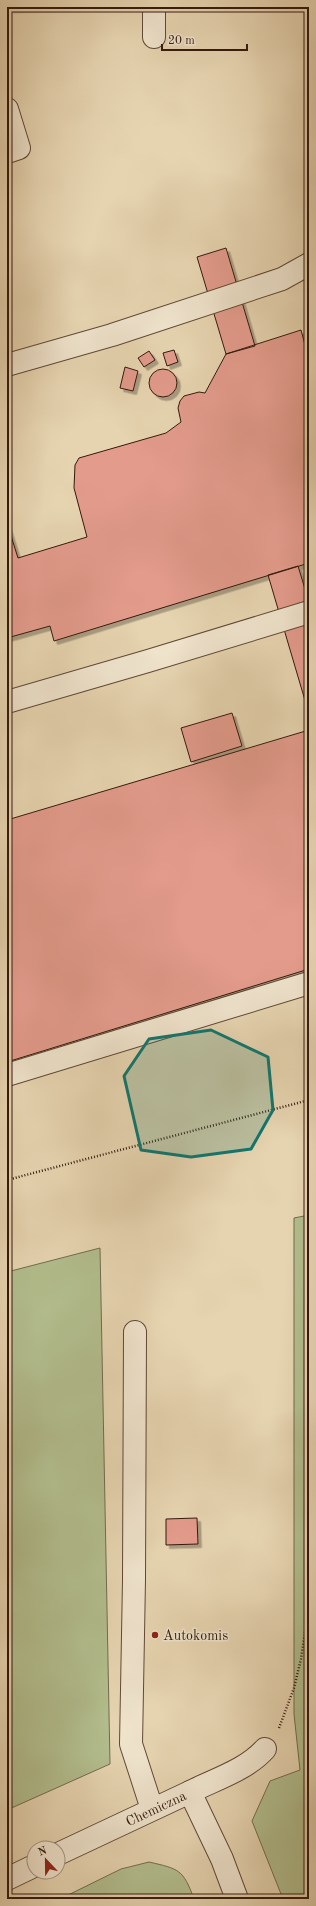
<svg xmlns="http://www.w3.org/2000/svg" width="316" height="1906" font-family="'Old Standard TT',serif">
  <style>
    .green { fill: #b2bd8d; stroke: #736b4d }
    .building { fill: #e39b8c; stroke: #34190d; filter: url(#shadow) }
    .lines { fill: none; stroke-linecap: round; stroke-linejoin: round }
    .minor-casing { stroke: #604836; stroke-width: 24 }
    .path { stroke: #34190d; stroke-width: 2.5; stroke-dasharray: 1 2; stroke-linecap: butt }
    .minor { stroke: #efe3cc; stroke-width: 22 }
    .marked { fill: #0f766e; fill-opacity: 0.2; stroke: #0f766e; stroke-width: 3; stroke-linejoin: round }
    .poi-dot { fill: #8f2418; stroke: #efe3cc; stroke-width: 1.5 }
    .labels { text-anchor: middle; stroke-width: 3; stroke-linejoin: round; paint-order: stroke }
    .poi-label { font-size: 14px; fill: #34190d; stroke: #efe3cc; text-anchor: start }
    .street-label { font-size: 14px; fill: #34190d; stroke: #efe3cc }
  </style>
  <defs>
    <filter id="shadow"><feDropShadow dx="3.5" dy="3.5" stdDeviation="0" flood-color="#0004"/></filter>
  </defs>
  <rect width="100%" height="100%" fill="#e6d4b0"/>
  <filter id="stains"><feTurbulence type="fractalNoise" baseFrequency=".005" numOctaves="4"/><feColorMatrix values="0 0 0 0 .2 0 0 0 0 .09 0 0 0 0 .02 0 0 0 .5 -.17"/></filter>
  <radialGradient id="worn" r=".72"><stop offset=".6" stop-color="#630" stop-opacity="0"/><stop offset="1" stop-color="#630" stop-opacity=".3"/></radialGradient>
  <path class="green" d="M 309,1215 L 309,1899 L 283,1899 L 252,1821 L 270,1781 L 300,1770 L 294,1714 L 294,1218 Z
    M 100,1248 L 110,1764 L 7,1810 L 7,1272 Z
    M 149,1862 C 179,1869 183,1869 194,1899 L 60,1899 L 121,1869 Z"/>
  <path class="building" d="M 10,7 L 112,7 L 10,9 Z
    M 226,248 L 255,346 L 226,354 L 197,257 Z
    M 301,330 L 309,360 L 309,563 L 54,641 L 50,626 L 7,638 L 7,523 L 18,558 L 87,537 L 74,488 L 75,465 L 79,458 L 166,433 L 181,422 L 178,408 L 180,401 L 184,396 L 199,392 L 205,393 L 226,354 Z
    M 174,350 L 178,362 L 167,366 L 163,353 Z
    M 149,351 L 155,360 L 144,367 L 138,358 Z
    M 125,367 L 138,371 L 133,391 L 120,388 Z
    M149 383a14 14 0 1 1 28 0a14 14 0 1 1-28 0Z
    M 298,566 L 309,602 L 309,714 L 268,575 Z
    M 232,713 L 242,746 L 191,762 L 181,728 Z
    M 309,730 L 309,969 L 7,1062 L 7,820 Z
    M 197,1518 L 198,1544 L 166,1545 L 166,1519 Z"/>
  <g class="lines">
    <g class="minor-casing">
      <g id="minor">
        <path d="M 154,7 L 154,37"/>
        <path d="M 7,109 L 19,148 L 7,152"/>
        <path d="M 7,365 L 112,335 L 282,279 L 309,264"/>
        <path d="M 7,702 L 148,661 L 309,612"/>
        <path d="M 7,1075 L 309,983"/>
        <path d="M 135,1332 L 134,1580 L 131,1744 L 152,1809"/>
        <path d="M 190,1792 C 216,1779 246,1770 265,1749"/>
        <path id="s1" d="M 58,1854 L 190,1792 L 222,1859 L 237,1899"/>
        <path d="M 7,1879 L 34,1866"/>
      </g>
    </g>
    <path class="path" d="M 7,1180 L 309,1100
      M 309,1406 L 307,1408 L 309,1542
      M 279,1728 L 294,1688 L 301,1659 L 309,1605"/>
    <use href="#minor" class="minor"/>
  </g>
  <path class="marked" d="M 211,1030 L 268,1057 L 273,1110 L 251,1149 L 191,1157 L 141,1150 L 124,1076 L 149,1039 Z"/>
  <circle class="poi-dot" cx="155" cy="1635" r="4"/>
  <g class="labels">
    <g class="poi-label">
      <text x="163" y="1640">Autokomis</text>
    </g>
    <g class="street-label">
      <text dy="5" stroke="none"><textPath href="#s1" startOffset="108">Chemiczna</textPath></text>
    </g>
  </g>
  <rect width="316" height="1906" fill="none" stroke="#e6d4b0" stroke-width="24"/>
  <rect x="8" y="8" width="300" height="1890" fill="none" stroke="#34190d" stroke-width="2"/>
  <rect x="12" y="12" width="292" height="1882" fill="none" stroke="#34190d"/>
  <g transform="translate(46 1860) rotate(338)"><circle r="19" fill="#efe3cc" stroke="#a49280"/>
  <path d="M0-3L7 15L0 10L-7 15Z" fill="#8f2418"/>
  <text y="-6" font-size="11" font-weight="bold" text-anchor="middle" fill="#34190d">N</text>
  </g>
  <path d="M162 44v6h85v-6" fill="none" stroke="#34190d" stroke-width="2"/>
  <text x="168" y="44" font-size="12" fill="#34190d" stroke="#efe3cc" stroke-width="3" paint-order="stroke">20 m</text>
  <rect width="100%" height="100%" filter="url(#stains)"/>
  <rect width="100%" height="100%" fill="url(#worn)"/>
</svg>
